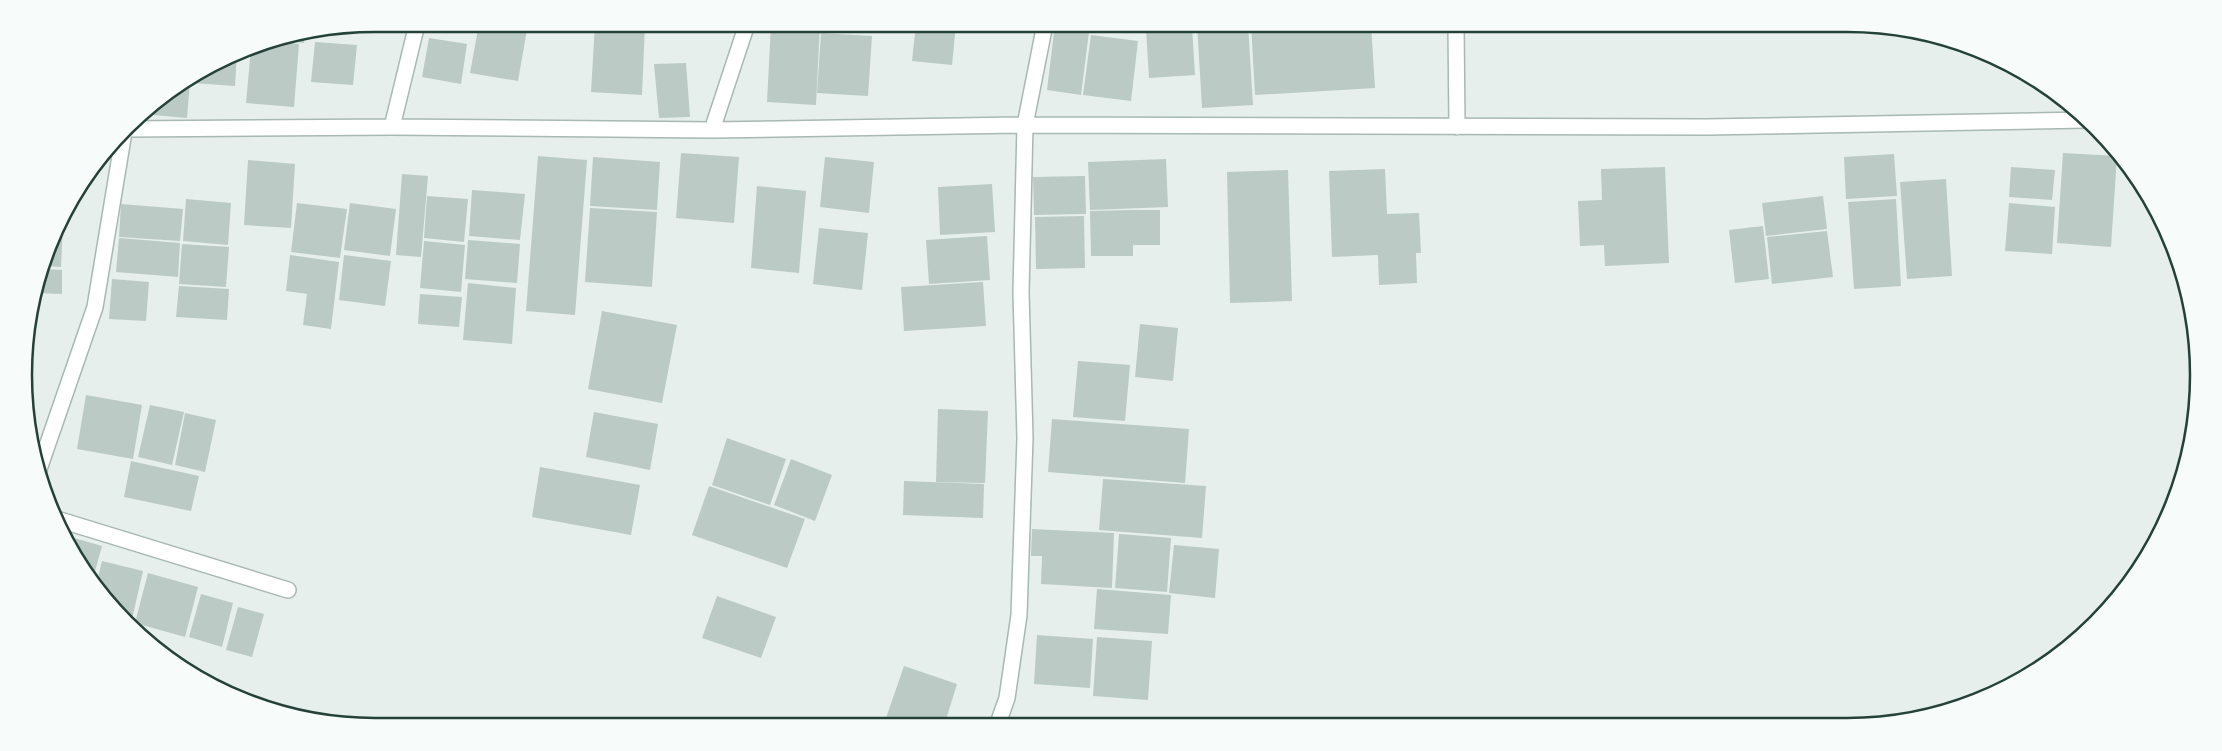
<svg xmlns="http://www.w3.org/2000/svg" width="2222" height="751" font-family="'Exo 2',sans-serif">
  <style>
    .building { fill: #bbcac4 }
    .lines { fill: none; stroke-linecap: round; stroke-linejoin: round }
    .minor-casing { stroke: #a8b8b2; stroke-width: 18 }
    .minor { stroke: #fff; stroke-width: 15 }
    .rim { fill: none; stroke: #24423a; stroke-width: 2.5 }
  </style>
  <rect width="100%" height="100%" fill="#e6efeb"/>
  <path class="building" d="M 479,24 L 528,24 L 518,81 L 470,73 Z
    M 595,24 L 645,24 L 642,95 L 591,92 Z
    M 771,24 L 820,24 L 816,105 L 767,102 Z
    M 916,24 L 956,24 L 952,65 L 912,61 Z
    M 1055,24 L 1090,24 L 1081,95 L 1047,90 Z
    M 1197,24 L 1248,24 L 1253,105 L 1202,108 Z
    M 1251,24 L 1371,24 L 1375,88 L 1255,95 Z
    M 1192,27 L 1195,75 L 1149,78 L 1146,29 Z
    M 1870,27 L 1921,34 L 1921,35 L 1870,31 Z
    M 305,31 L 304,43 L 275,40 Z
    M 821,33 L 872,36 L 868,96 L 817,93 Z
    M 1091,35 L 1138,41 L 1131,101 L 1083,95 Z
    M 429,38 L 467,44 L 461,84 L 422,77 Z
    M 271,41 L 299,44 L 294,107 L 246,103 L 251,48 Z
    M 315,42 L 357,45 L 353,85 L 311,82 Z
    M 237,53 L 235,86 L 193,83 L 193,80 Z
    M 686,63 L 690,117 L 659,118 L 654,64 Z
    M 190,82 L 187,118 L 153,115 L 154,105 Z
    M 681,153 L 739,157 L 734,223 L 676,218 Z
    M 2063,153 L 2117,156 L 2111,247 L 2057,243 Z
    M 1894,154 L 1897,196 L 1846,199 L 1844,157 Z
    M 538,156 L 587,160 L 575,315 L 526,311 Z
    M 593,157 L 660,162 L 657,210 L 590,206 Z
    M 825,157 L 874,162 L 869,213 L 820,207 Z
    M 1166,159 L 1168,207 L 1090,210 L 1088,162 Z
    M 248,160 L 295,164 L 291,228 L 244,225 Z
    M 1665,167 L 1669,263 L 1605,266 L 1604,245 L 1580,246 L 1578,201 L 1602,200 L 1601,169 Z
    M 2011,167 L 2055,170 L 2052,200 L 2009,197 Z
    M 1385,169 L 1387,214 L 1419,213 L 1421,253 L 1416,253 L 1417,283 L 1379,285 L 1378,255 L 1332,257 L 1329,171 Z
    M 1288,170 L 1292,301 L 1230,303 L 1227,172 Z
    M 402,174 L 428,176 L 421,257 L 396,255 Z
    M 1085,176 L 1086,214 L 1034,215 L 1033,177 Z
    M 1946,179 L 1952,276 L 1907,279 L 1900,182 Z
    M 992,184 L 995,232 L 940,235 L 938,187 Z
    M 757,186 L 806,191 L 799,273 L 751,268 Z
    M 472,190 L 525,194 L 520,240 L 469,236 Z
    M 427,196 L 468,199 L 464,242 L 424,238 Z
    M 1823,196 L 1827,229 L 1766,236 L 1762,203 Z
    M 186,199 L 231,203 L 228,245 L 183,241 Z
    M 1896,199 L 1901,286 L 1854,289 L 1848,202 Z
    M 297,203 L 347,209 L 340,258 L 291,252 Z
    M 350,203 L 396,209 L 390,256 L 344,250 Z
    M 2009,203 L 2055,207 L 2052,254 L 2005,251 Z
    M 121,204 L 183,209 L 180,241 L 119,237 Z
    M 590,208 L 657,212 L 652,287 L 585,282 Z
    M 1132,210 L 1160,210 L 1160,245 L 1133,245 L 1133,256 L 1091,256 L 1090,211 Z
    M 1084,216 L 1085,268 L 1036,269 L 1035,217 Z
    M 59,225 L 63,225 L 61,267 L 46,266 Z
    M 1763,226 L 1769,279 L 1735,283 L 1729,230 Z
    M 819,228 L 868,233 L 862,290 L 813,284 Z
    M 1827,231 L 1833,277 L 1772,284 L 1767,237 Z
    M 987,236 L 990,280 L 929,284 L 926,240 Z
    M 119,238 L 180,243 L 178,277 L 116,272 Z
    M 468,240 L 520,244 L 517,283 L 465,279 Z
    M 424,241 L 465,245 L 461,292 L 420,288 Z
    M 182,244 L 229,247 L 226,287 L 179,284 Z
    M 290,255 L 339,262 L 331,329 L 303,325 L 307,294 L 286,291 Z
    M 344,255 L 391,261 L 385,306 L 339,300 Z
    M 45,269 L 62,270 L 62,294 L 38,293 Z
    M 112,279 L 149,282 L 146,321 L 109,319 Z
    M 983,282 L 986,326 L 904,331 L 901,287 Z
    M 468,283 L 516,288 L 512,344 L 463,340 Z
    M 179,286 L 229,289 L 227,320 L 176,317 Z
    M 420,294 L 462,297 L 459,327 L 418,324 Z
    M 602,311 L 677,325 L 662,403 L 588,389 Z
    M 1140,324 L 1178,328 L 1173,381 L 1135,377 Z
    M 1078,361 L 1130,365 L 1125,421 L 1073,417 Z
    M 86,395 L 142,405 L 133,459 L 77,449 Z
    M 150,405 L 184,412 L 172,465 L 138,457 Z
    M 938,409 L 988,411 L 985,483 L 936,482 Z
    M 594,412 L 658,424 L 650,470 L 586,457 Z
    M 185,413 L 216,420 L 205,472 L 175,465 Z
    M 1052,419 L 1189,429 L 1185,483 L 1048,472 Z
    M 727,438 L 786,459 L 770,505 L 712,485 Z
    M 791,459 L 832,475 L 815,521 L 774,505 Z
    M 131,461 L 199,476 L 191,511 L 124,497 Z
    M 540,467 L 640,485 L 631,535 L 532,517 Z
    M 1103,479 L 1206,486 L 1202,538 L 1099,530 Z
    M 904,481 L 984,484 L 983,518 L 903,515 Z
    M 709,486 L 805,519 L 787,568 L 692,535 Z
    M 1032,529 L 1114,533 L 1112,588 L 1041,584 L 1042,556 L 1031,556 Z
    M 1119,534 L 1171,538 L 1167,592 L 1115,588 Z
    M 67,536 L 102,546 L 92,582 L 83,571 Z
    M 1174,545 L 1219,549 L 1215,598 L 1169,593 Z
    M 102,561 L 143,571 L 132,619 L 120,615 L 96,586 Z
    M 148,573 L 198,587 L 185,637 L 135,623 Z
    M 1097,589 L 1171,595 L 1168,634 L 1094,629 Z
    M 201,594 L 233,603 L 222,647 L 189,637 Z
    M 717,596 L 776,617 L 761,658 L 702,638 Z
    M 238,607 L 264,614 L 252,657 L 226,650 Z
    M 1037,635 L 1093,639 L 1090,688 L 1034,684 Z
    M 1097,637 L 1152,641 L 1148,700 L 1093,696 Z
    M 904,666 L 957,684 L 944,726 L 910,726 L 886,718 Z
    M 1065,721 L 1086,725 L 1086,726 L 1064,726 Z"/>
  <g class="lines">
    <g class="minor-casing">
      <path id="minor" d="M 1456,24 L 1457,127
        M 392,127 L 417,24
        M 127,129 L 392,127 L 712,130 L 1025,125 L 1706,127 L 2086,120
        M 712,130 L 747,24
        M 38,472 L 95,307 L 124,132
        M 60,520 L 288,590
        M 997,726 L 1007,698 L 1019,615 L 1025,438 L 1021,292 L 1025,125 L 1045,24"/>
    </g>
    <use href="#minor" class="minor"/>
  </g>
  <path d="M0 0H2222V751H0ZM375 32H1847A343 343 0 0 1 2190 375V375A343 343 0 0 1 1847 718H375A343 343 0 0 1 32 375V375A343 343 0 0 1 375 32Z" fill="#f7fbf9" fill-rule="evenodd"/>
  <path class="rim" d="M375 32H1847A343 343 0 0 1 2190 375V375A343 343 0 0 1 1847 718H375A343 343 0 0 1 32 375V375A343 343 0 0 1 375 32Z"/>
</svg>
